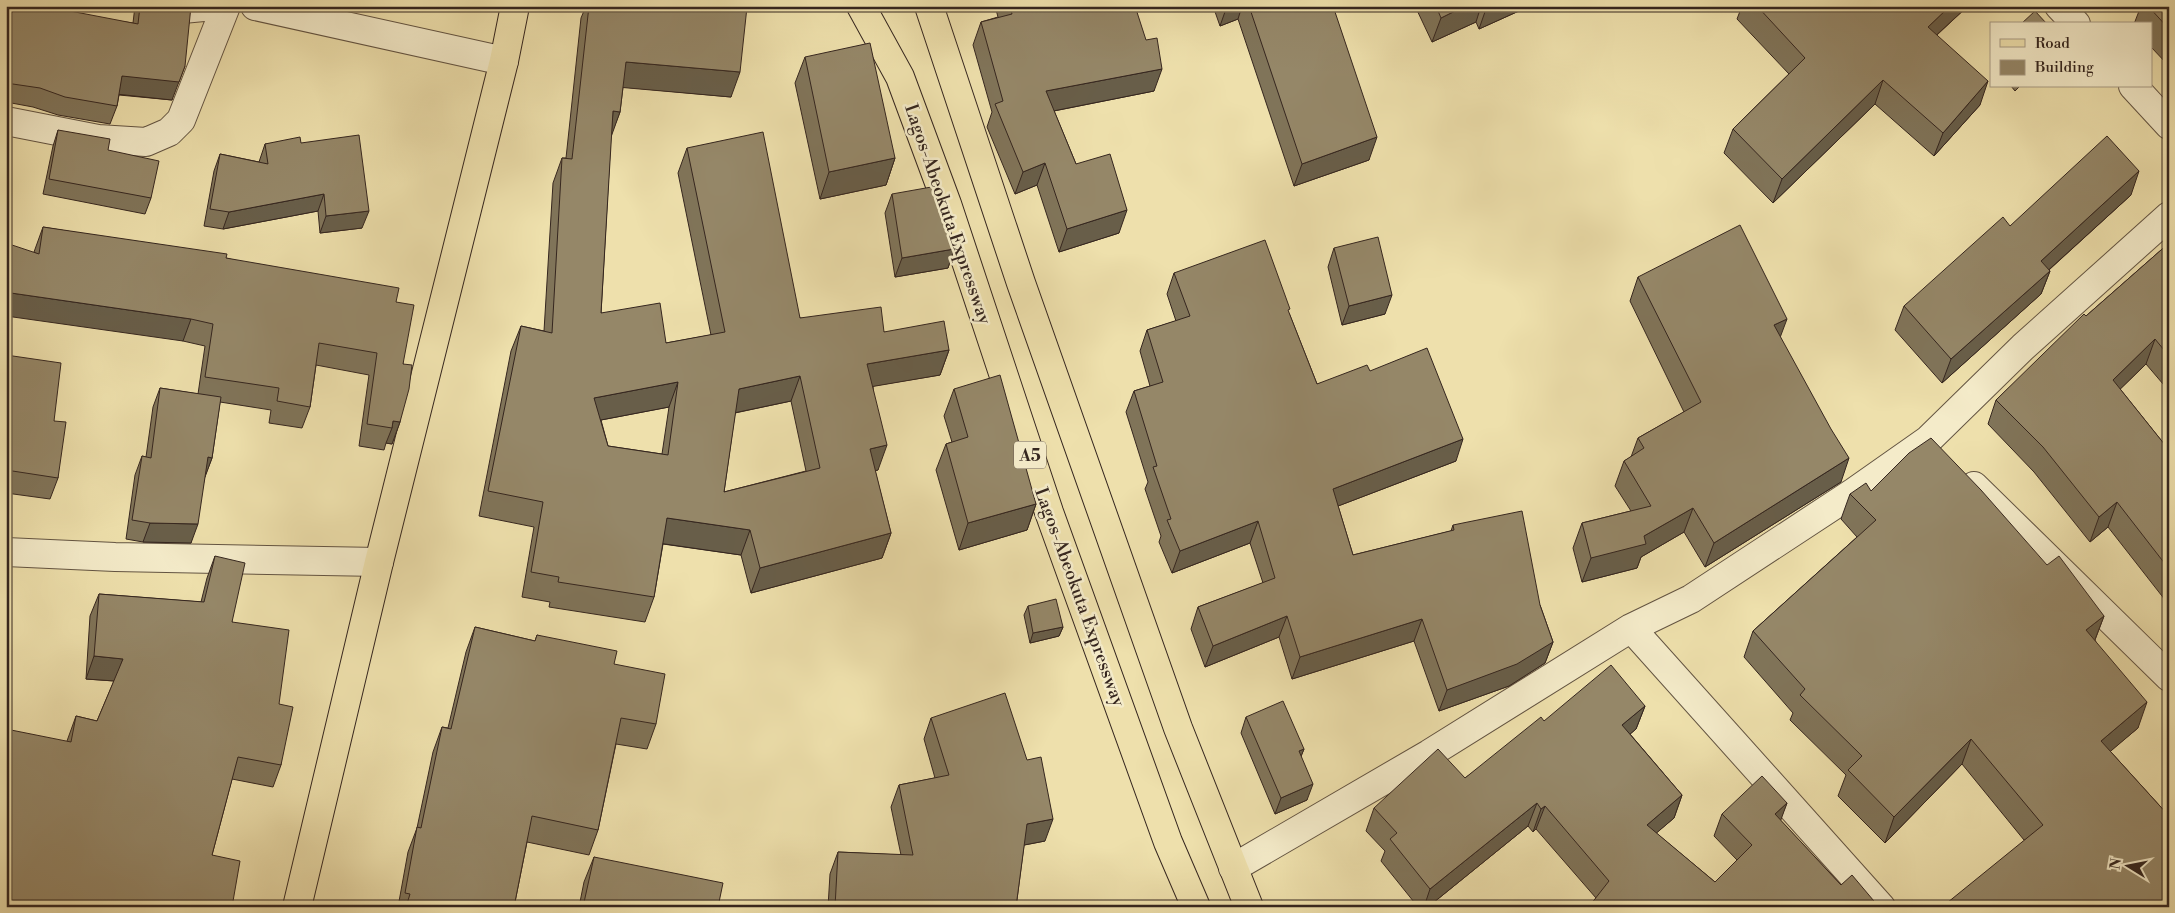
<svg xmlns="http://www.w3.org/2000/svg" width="2175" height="913" font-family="'Libre Bodoni',serif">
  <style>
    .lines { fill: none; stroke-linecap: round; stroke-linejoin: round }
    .minor-casing { stroke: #635442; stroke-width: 30 }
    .major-casing { stroke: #35261f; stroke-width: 30 }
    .highway-casing { stroke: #35261f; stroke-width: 30 }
    .minor { stroke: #f4ebc9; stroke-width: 28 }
    .major { stroke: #eee0ac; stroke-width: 28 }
    .highway { stroke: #eee0ac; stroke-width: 28 }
    .wall { fill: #807459; stroke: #35261f; fill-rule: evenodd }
    .shaded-wall { fill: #685e49; stroke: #35261f }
    .building { fill: #958768; stroke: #35261f; fill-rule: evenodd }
    .labels { text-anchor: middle; stroke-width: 5; stroke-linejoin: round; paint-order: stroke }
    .shield { fill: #f4ebc9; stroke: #6e6152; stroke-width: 1 }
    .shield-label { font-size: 16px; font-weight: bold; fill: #35261f }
    .street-label { font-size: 18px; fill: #35261f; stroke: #f4ebc9 }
  </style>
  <rect width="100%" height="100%" fill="#eee0ac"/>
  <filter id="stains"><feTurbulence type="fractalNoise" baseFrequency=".004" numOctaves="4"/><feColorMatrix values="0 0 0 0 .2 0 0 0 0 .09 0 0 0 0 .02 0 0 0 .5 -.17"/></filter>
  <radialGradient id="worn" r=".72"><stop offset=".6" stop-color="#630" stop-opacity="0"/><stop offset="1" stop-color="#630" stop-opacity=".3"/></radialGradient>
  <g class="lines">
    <g class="minor-casing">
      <path id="minor" d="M 163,6 L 172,10 L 214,6
        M 255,6 L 504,61
        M 2059,6 L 2076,24
        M 2133,86 L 2169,125
        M 6,121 L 98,139 L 146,142 L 169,132 L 181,120 L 226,6
        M 1974,486 L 2169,677
        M 6,552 L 115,557 L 379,562
        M 1631,628 L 1881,907
        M 1233,868 L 1429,754 L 1631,628 L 1691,599 L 1854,492 L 1928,440 L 2023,347 L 2169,216"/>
    </g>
    <g class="major-casing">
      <path id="major" d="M 297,907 L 379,562 L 504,61 L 515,6"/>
    </g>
    <g class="highway-casing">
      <path id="highway" d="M 861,6 L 900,77 L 947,204 L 1049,512 L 1168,842 L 1196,907
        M 929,6 L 1021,283 L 1178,728 L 1249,907"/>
    </g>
    <use href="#minor" class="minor"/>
    <use href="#major" class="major"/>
    <use href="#highway" class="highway"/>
  </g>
  <path class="wall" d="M 6,6 L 133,23 L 135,6 L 176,6 L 172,100 L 119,95 L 117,106 L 110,124 L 58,115 L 33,107 L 6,102 Z
    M 586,6 L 738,6 L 731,97 L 623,87 L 620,112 L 611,135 L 601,313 L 666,343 L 711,335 L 678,173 L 687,148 L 800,318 L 884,332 L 949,350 L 940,375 L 873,386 L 878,470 L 875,471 L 891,533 L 882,558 L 751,593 L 741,555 L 663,544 L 654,597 L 645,622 L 549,607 L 550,602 L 522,597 L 534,527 L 479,516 L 511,351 L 521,326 L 544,331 L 553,183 L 562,158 L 566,158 L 581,18 ZM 791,401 L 806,471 L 724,492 L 735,413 ZM 669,407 L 662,454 L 608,446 L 601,420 Z
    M 995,6 L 1135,6 L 1154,91 L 1054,111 L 1076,164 L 1119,233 L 1059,252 L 1037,185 L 1015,194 L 987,127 L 992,112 L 973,45 L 981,22 L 998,17 Z
    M 1213,6 L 1333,6 L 1369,160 L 1294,186 L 1238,19 L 1220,26 Z
    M 1415,6 L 1530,6 L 1479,29 L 1476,22 L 1432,42 Z
    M 1742,6 L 1968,6 L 1937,35 L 1980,105 L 1934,156 L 1875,104 L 1773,203 L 1724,153 L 1733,129 L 1789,74 L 1737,19 Z
    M 2141,6 L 2169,6 L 2169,64 L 2168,65 L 2151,47 L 2151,24 L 2134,24 Z
    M 805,57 L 895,158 L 886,185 L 820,199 L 795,83 Z
    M 2011,86 L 2020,86 L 2015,91 Z
    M 58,130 L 151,198 L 145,214 L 43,194 L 53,146 Z
    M 301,143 L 362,228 L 320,233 L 318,211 L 223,229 L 204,226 L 214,171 L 220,154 L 259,162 L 265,144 Z
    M 892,194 L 954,249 L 948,268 L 895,277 L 885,213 Z
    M 2131,195 L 2049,270 L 2050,271 L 2041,294 L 1942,383 L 1895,330 L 1904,306 L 2010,226 Z
    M 43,227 L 226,258 L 396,302 L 403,364 L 400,422 L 392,444 L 386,443 L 384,450 L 359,446 L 369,375 L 316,365 L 310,407 L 302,428 L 269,423 L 271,410 L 220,402 L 212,458 L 205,476 L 191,543 L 143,542 L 126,539 L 135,475 L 142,456 L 146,457 L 153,407 L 160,388 L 198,394 L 205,346 L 183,341 L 34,252 Z
    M 2169,243 L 2169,391 L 2146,364 L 2120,389 L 2169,450 L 2169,605 L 2108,527 L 2090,542 L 2034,472 L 1988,424 L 1996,400 L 2086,316 Z
    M 1334,248 L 1385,314 L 1342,325 L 1328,267 Z
    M 1174,273 L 1289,313 L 1317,384 L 1370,371 L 1456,461 L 1338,506 L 1353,555 L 1451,531 L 1453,525 L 1540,605 L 1553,642 L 1545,663 L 1509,686 L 1439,711 L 1414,641 L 1292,679 L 1279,637 L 1205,667 L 1191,629 L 1198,607 L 1263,583 L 1250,543 L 1172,573 L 1159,542 L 1161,536 L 1145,489 L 1148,482 L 1126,412 L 1134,391 L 1150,386 L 1140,351 L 1147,330 L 1176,321 L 1167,294 Z
    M 1638,277 L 1780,337 L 1841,482 L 1705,567 L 1684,532 L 1641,557 L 1637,568 L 1582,582 L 1573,548 L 1582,523 L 1631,511 L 1615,486 L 1624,461 L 1631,457 L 1638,438 L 1684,412 L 1630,301 Z
    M 6,355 L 54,421 L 58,478 L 50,499 L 6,493 Z
    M 954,389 L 1036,504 L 1027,530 L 959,550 L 936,470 L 946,444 L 952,442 L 944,416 Z
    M 1871,491 L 2047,565 L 2104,616 L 2095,640 L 2138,728 L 2110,751 L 2169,816 L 2024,840 L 1962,764 L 1885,843 L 1838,796 L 1846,775 L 1790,720 L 1793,713 L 1744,657 L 1753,631 L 1857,537 L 1841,519 L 1850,494 Z
    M 215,556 L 232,622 L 279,704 L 281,765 L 273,787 L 232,779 L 212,855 L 232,907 L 67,741 L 76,716 L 97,721 L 114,681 L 86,679 L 90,616 L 99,594 L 201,602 L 207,578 Z
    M 1028,606 L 1063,627 L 1059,636 L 1030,643 L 1024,615 Z
    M 475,627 L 535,641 L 537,635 L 614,664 L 656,724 L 647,749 L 616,744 L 598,830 L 589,855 L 527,842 L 514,907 L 398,907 L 408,852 L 417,828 L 433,752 L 442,727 L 448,728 L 466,652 Z
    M 1645,706 L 1636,729 L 1630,734 L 1682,795 L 1674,818 L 1656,833 L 1715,882 L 1737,860 L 1714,836 L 1722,814 L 1787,803 L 1780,820 L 1841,885 L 1879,907 L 1590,907 L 1591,904 L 1596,898 L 1536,829 L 1533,832 L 1528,826 L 1428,907 L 1418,907 L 1381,861 L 1385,851 L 1366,831 L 1374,808 L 1465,778 L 1544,721 Z
    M 1246,717 L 1304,749 L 1301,756 L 1307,800 L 1275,814 L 1241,733 Z
    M 931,718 L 1045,841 L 1024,845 L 1016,907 L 828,907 L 830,874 L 838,852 L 901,855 L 891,807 L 899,785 L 935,778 L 924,739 Z
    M 594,857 L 718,907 L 579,907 L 584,882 Z"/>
  <path class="shaded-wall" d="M 1227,6 L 1242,6 L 1238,19 L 1220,26 Z
    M 1465,6 L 1481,6 L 1476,22 L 1432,42 L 1441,18 Z
    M 1487,6 L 1530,6 L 1479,29 Z
    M 1950,6 L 1968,6 L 1919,51 L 1928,27 Z
    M 626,62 L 740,72 L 731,97 L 617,87 Z
    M 185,66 L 172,100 L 116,94 L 122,76 Z
    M 1162,69 L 1154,91 L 1038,114 L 1046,91 Z
    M 1883,80 L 1875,104 L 1773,203 L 1782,179 Z
    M 1988,81 L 1980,105 L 1934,156 L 1943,133 Z
    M 613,111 L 620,112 L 611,137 Z
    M 1377,137 L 1369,160 L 1294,186 L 1302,164 Z
    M 895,158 L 886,185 L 820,199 L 829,172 Z
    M 1045,163 L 1037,185 L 1015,194 L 1023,172 Z
    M 2139,171 L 2131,195 L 2032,285 L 2041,261 Z
    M 324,194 L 318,211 L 223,229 L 229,212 Z
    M 1127,210 L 1119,233 L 1059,252 L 1067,229 Z
    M 369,211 L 362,228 L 320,233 L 326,216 Z
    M 954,249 L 948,268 L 895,277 L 902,258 Z
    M 2050,271 L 2041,294 L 1942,383 L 1951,359 Z
    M 11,293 L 191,319 L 183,341 L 6,316 L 6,305 Z
    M 1392,295 L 1385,314 L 1342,325 L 1349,306 Z
    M 1787,319 L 1778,343 L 1774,325 Z
    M 2155,339 L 2146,364 L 2104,405 L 2113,380 Z
    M 949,350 L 940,375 L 858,389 L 867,364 Z
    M 800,376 L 791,401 L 729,414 L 739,389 Z
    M 678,382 L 669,407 L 585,423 L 594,398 Z
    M 393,421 L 400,422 L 392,444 L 386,443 L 392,428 Z
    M 1463,439 L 1456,461 L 1325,511 L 1333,489 Z
    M 887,445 L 878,470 L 861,474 L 870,449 Z
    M 208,457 L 212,458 L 205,477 L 201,476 Z
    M 1849,458 L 1841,482 L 1705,567 L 1714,543 Z
    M 2117,502 L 2108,527 L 2090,542 L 2099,517 Z
    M 1036,504 L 1027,530 L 959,550 L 968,523 Z
    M 1693,508 L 1684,532 L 1641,557 L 1637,568 L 1582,582 L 1591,558 L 1644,536 Z
    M 667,518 L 750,530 L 741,555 L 658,543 Z
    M 1258,521 L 1250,543 L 1172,573 L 1180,551 Z
    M 150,523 L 198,524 L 191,543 L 143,542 Z
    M 891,533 L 882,558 L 751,593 L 760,568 Z
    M 1287,616 L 1279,637 L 1205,667 L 1213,646 Z
    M 2104,616 L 2094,642 L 2086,630 Z
    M 1422,619 L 1414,641 L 1292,679 L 1300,657 Z
    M 1063,627 L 1059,636 L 1030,643 L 1033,633 Z
    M 1553,642 L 1545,663 L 1509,686 L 1439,711 L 1447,690 Z
    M 94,656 L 123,659 L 115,681 L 86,679 Z
    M 2147,702 L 2138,728 L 2092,767 L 2101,741 Z
    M 1645,706 L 1636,729 L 1614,748 L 1622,725 Z
    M 1971,739 L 1962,764 L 1885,843 L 1894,817 Z
    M 1304,749 L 1298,764 L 1299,751 Z
    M 1313,784 L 1307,800 L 1275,814 L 1281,798 Z
    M 1682,795 L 1674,818 L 1639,848 L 1647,825 Z
    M 1537,803 L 1528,826 L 1428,907 L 1424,907 L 1430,889 Z
    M 1787,803 L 1779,825 L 1775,814 Z
    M 1545,806 L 1536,829 L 1533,832 L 1541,809 Z
    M 1053,819 L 1045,841 L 1019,846 L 1027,824 Z"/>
  <path class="building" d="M 6,6 L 44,6 L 138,24 L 140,6 L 176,6 L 180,7 L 191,6 L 185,66 L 179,82 L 122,76 L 117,106 L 65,97 L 40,88 L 6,83 Z
    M 589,6 L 738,6 L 747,7 L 740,72 L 626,62 L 620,112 L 613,111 L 601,313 L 660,303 L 666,343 L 725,332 L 687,148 L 763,132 L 800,318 L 881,307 L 884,332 L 944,321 L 949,350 L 867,364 L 887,445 L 870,449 L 891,533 L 760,568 L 750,530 L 667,518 L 654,597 L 558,582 L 559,577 L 531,572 L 543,502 L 488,491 L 521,326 L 552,333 L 562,158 L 572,159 ZM 800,376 L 820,468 L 724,492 L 739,389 ZM 678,382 L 668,455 L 608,446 L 594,398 Z
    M 1010,6 L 1135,6 L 1146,40 L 1157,38 L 1162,69 L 1046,91 L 1076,164 L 1110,154 L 1127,210 L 1067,229 L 1045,163 L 1023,172 L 995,104 L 1003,101 L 981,22 L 1012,14 Z
    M 1249,6 L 1333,6 L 1377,137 L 1302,164 Z
    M 1436,6 L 1465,6 L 1441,18 Z
    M 1757,6 L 1950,6 L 1928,27 L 1988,81 L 1943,133 L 1883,80 L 1782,179 L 1733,129 L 1805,58 Z
    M 2148,6 L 2169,6 L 2169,29 Z
    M 2035,11 L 2047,24 L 2021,24 Z
    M 870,43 L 895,158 L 829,172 L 805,57 Z
    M 58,130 L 110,139 L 108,150 L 159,161 L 151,198 L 49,179 Z
    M 359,135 L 369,211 L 326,216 L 324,194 L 229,212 L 210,209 L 220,154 L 268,164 L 265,144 L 300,137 L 301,143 Z
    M 2107,136 L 2139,171 L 2041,261 L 2050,271 L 1951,359 L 1904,306 L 2003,217 L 2010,226 Z
    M 937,186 L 950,225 L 954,249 L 902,258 L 892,194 Z
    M 1740,225 L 1787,319 L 1774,325 L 1831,429 L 1849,458 L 1714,543 L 1693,508 L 1644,536 L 1646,544 L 1591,558 L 1582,523 L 1651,506 L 1624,461 L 1644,448 L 1638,438 L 1701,402 L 1638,277 Z
    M 43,227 L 227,254 L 226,258 L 399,288 L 396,302 L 414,305 L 403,364 L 412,365 L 409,389 L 400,422 L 393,421 L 392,428 L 367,424 L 377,353 L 319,343 L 310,407 L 277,401 L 279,388 L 205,377 L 213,324 L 191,319 L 11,293 L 6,308 L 6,243 L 39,254 Z
    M 1378,237 L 1392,295 L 1349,306 L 1334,248 Z
    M 1265,240 L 1290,309 L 1288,310 L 1317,384 L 1367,365 L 1370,371 L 1427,348 L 1463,439 L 1333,489 L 1353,555 L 1454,530 L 1453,525 L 1522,511 L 1540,605 L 1553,642 L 1517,664 L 1447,690 L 1422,619 L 1300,657 L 1287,616 L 1213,646 L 1198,607 L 1275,578 L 1258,521 L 1180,551 L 1167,520 L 1171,519 L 1153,467 L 1157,466 L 1134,391 L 1163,382 L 1147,330 L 1190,316 L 1174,273 Z
    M 2169,243 L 2169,356 L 2155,339 L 2113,380 L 2169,450 L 2169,569 L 2117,502 L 2099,517 L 2043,447 L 1996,400 L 2084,314 L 2086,316 Z
    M 6,355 L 61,363 L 54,421 L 66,422 L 58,478 L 6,470 Z
    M 1000,375 L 1036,504 L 968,523 L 946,444 L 968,437 L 954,389 Z
    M 160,388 L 221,397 L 212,458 L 208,457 L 198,524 L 150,523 L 132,520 L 142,456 L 151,458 Z
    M 1931,438 L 1981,490 L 2047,565 L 2059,556 L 2104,616 L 2086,630 L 2147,702 L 2101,741 L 2169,816 L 2169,907 L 1942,907 L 2043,825 L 1971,739 L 1894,817 L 1848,770 L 1862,756 L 1800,695 L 1805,689 L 1753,631 L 1876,520 L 1850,494 L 1866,483 L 1871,491 L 1909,453 Z
    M 215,556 L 245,563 L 232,622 L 289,630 L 279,704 L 293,707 L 281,765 L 238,757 L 212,855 L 240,861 L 232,907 L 6,907 L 6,729 L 71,742 L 76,716 L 97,721 L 123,659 L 94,656 L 99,594 L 204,602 Z
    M 1056,599 L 1063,627 L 1033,633 L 1028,606 Z
    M 475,627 L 535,641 L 537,635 L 617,651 L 614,664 L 665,674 L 656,724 L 621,718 L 598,830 L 532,816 L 514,907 L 406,907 L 410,894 L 405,893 L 417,827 L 421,828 L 442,727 L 451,729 Z
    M 1611,665 L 1645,706 L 1622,725 L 1682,795 L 1647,825 L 1715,882 L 1752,845 L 1722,814 L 1762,776 L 1787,803 L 1775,814 L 1841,885 L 1852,875 L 1879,907 L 1595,907 L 1591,904 L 1609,881 L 1545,806 L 1541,809 L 1537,803 L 1430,889 L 1390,839 L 1397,833 L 1374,808 L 1438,749 L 1465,778 L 1541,717 L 1544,721 Z
    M 1005,693 L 1027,760 L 1041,757 L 1053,819 L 1027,824 L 1016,907 L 835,907 L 838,852 L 913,855 L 899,785 L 949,775 L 931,718 Z
    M 1283,701 L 1304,749 L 1299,751 L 1313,784 L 1281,798 L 1246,717 Z
    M 594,857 L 723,883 L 718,907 L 583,907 Z"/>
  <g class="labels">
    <rect class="shield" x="1014" y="441.5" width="32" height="27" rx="4"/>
    <g class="shield-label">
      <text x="1030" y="461">A5</text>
    </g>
    <g class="street-label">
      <text transform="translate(948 214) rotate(71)" y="6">Lagos-Abeokuta Expressway</text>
      <text transform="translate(1080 597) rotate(70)" y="6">Lagos-Abeokuta Expressway</text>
    </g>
  </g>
  <rect width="2175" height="913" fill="none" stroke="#eee0ac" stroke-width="25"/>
  <rect x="8" y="8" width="2160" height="898" fill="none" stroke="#35261f" stroke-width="2.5"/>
  <rect x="12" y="12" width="2150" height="888" fill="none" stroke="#35261f"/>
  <rect x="1990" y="22" width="162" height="65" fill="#f4ebc9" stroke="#a89c85"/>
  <rect x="2000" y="39" width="25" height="8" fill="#eee0ac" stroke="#a89c85"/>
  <text x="2035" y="48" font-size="15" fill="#35261f">Road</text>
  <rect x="2000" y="60" width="25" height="15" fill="#958768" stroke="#a89c85"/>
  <text x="2035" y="72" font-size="15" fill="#35261f">Building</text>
  <g transform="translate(2128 866) rotate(280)" stroke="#f4ebc9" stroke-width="4" paint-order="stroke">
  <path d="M0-4L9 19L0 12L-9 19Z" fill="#35261f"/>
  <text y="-8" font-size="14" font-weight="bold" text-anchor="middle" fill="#35261f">N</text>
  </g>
  <rect width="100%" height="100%" filter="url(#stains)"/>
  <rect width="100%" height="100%" fill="url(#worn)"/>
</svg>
